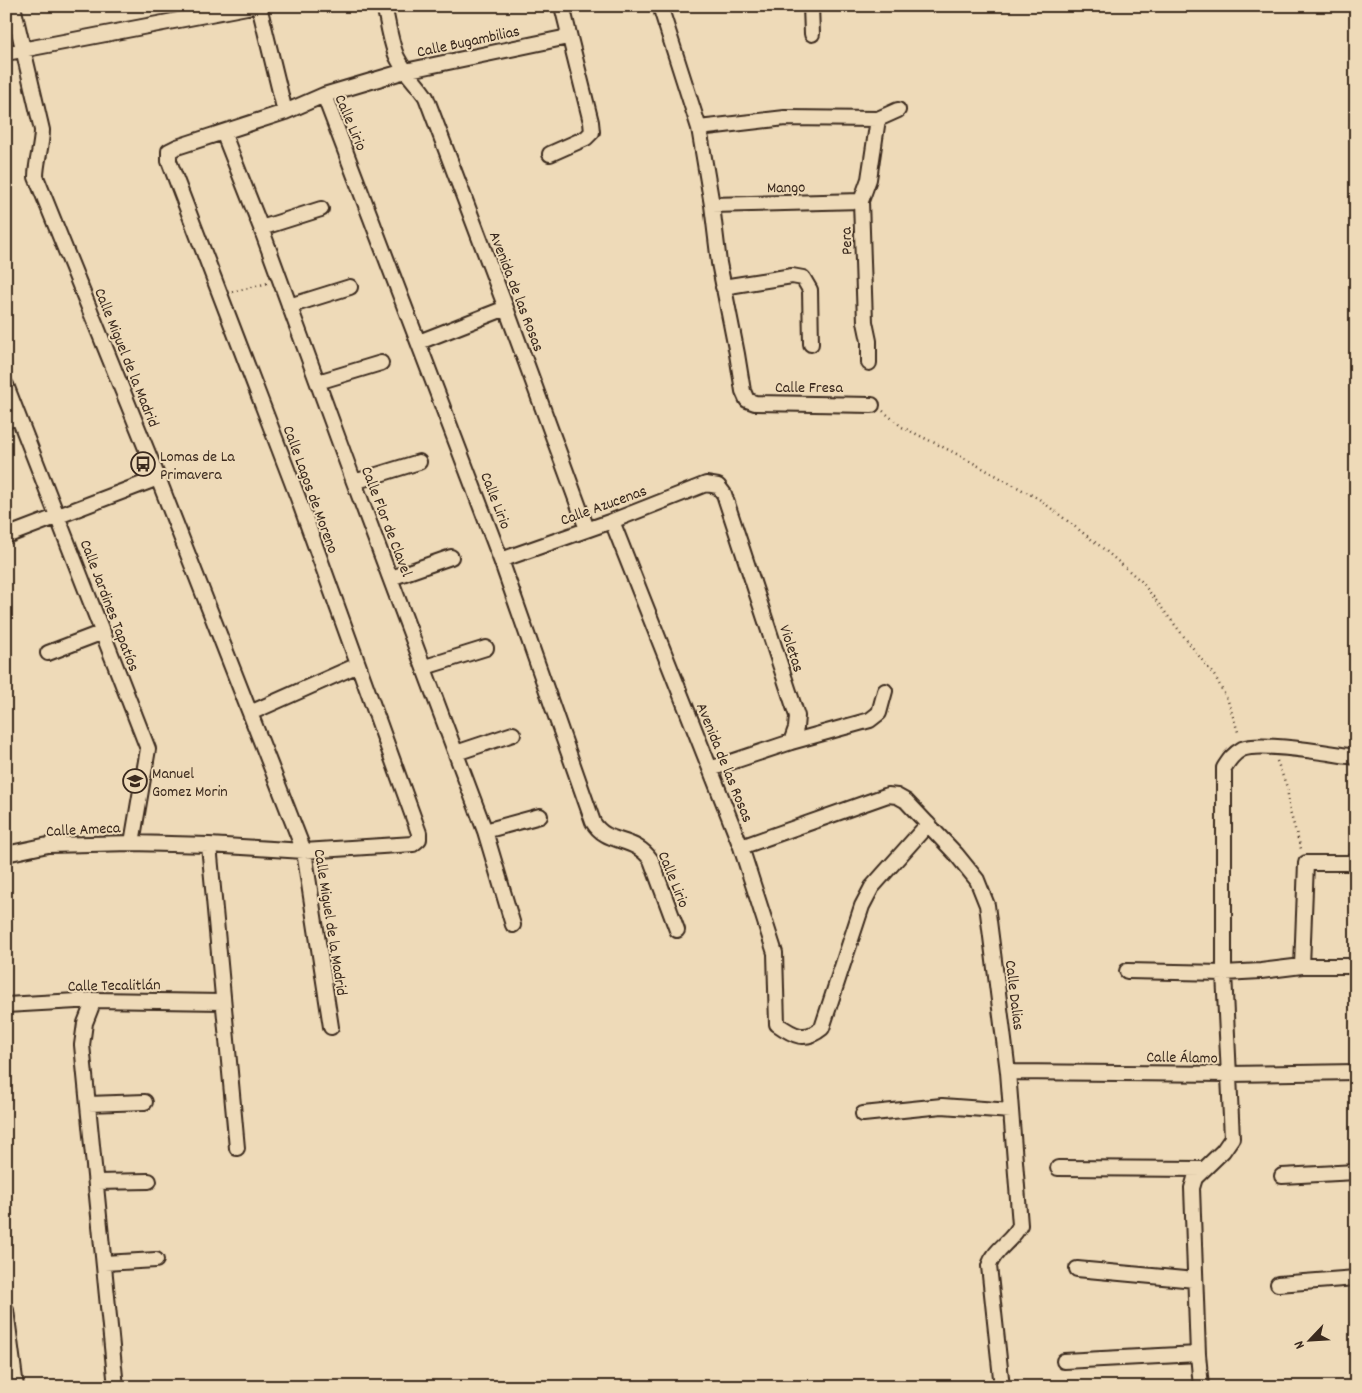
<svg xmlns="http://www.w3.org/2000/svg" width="1362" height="1393" font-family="Dekko,sans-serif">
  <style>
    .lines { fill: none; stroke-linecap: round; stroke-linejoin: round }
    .street-casing { stroke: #3b2a1e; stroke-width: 18 }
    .path { stroke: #3b2a1e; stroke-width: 2.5; stroke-dasharray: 1 4; stroke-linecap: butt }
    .street { stroke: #eedab8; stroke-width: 14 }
    .labels { text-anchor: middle; stroke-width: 4; stroke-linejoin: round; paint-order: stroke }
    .street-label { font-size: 16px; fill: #3b2a1e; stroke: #eedab8 }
    .poi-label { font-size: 16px; fill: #3b2a1e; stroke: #eedab8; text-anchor: start }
  </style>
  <rect width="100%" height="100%" fill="#eedab8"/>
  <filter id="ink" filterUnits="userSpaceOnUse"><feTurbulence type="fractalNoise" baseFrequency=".02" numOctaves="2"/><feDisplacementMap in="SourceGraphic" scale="10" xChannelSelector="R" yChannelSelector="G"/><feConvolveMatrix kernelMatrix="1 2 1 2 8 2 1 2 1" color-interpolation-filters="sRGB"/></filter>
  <g filter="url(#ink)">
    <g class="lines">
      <g class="street-casing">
        <path id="street" d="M 13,6 L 42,130 C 42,147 36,161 36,177 L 158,478 L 304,851 L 331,1027
          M 259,6 L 285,112
          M 384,6 C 388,21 391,47 398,59 C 405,73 417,83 426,97 L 506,308 L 587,529
          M 660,6 L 699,128 L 712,205 L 719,263 L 737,354 L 743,391 L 747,400 L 755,403 L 872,405
          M 811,6 L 812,34
          M 6,53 L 252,6
          M 324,95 L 501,560 L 593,822 C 607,846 634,835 651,860 L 677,930
          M 699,128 L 785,118 L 878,119 L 898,110
          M 223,132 L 261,228 L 354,482 L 485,831 L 513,925
          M 550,154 L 586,138 L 592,132 L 591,122 L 562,6
          M 712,205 L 861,201
          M 261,228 L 321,209
          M 723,287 L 792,276 L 803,278 L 810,290 L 811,344
          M 289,306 L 350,287
          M 419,342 L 506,308
          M 869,363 L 869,341 L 865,322 L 861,201 L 869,179 L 878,119
          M 318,382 L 381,363
          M 6,385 L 148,749 L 132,843
          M 6,421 L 18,416
          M 354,482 L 419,462
          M 612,521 L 741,847 L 775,953 L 777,1024 C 794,1036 805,1042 822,1028 L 862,906 L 872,887 L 928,824
          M 6,536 L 158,478
          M 501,560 L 612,521 L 706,484 L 718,486 L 724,494 L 797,716 L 796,728 L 791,742
          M 391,578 L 451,557
          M 48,653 L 103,632
          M 425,667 L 486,648
          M 250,713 L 358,665
          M 456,753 L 513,734
          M 710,769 L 791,742 L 870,720 L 879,713 L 885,691
          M 485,831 L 540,816
          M 209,845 L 237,1148
          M 741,847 L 888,795 L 897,796 L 906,801 L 956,854 L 977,880 L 987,905 L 1008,1072 L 1020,1225 C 1013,1241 994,1249 989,1266 L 1002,1387
          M 6,854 L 48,845 L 132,843 L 209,845 L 304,851 L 413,844 L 419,839 L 419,833 L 298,498 L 169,161 L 169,151 L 177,147 L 285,112 L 324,95 L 405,71 L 568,37
          M 1302,966 L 1306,863 L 1356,863
          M 1127,971 L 1224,973 L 1261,971 L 1302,966 L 1356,966
          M 94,1000 L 85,1023 L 82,1045 L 116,1387
          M 6,1005 L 94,1000 L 222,1002
          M 1008,1072 L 1229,1074 L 1356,1072
          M 88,1104 L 145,1102
          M 863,1114 L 942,1106 L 1011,1111
          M 1058,1168 L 1204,1169
          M 1282,1176 L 1356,1172
          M 96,1182 L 149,1181
          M 104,1263 L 156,1260
          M 1077,1269 L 1195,1280
          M 1278,1284 L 1356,1278
          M 6,1310 L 16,1387
          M 1064,1361 L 1198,1354
          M 1201,1387 L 1198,1354 L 1192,1188 L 1195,1178 L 1223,1151 L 1232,1138 L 1224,973 L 1224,768 C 1229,760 1233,754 1242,749 C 1261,741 1332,754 1356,757"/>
      </g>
      <path class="path" d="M 232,292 L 268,283
        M 883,411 L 902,427 L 953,452 L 1039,499 L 1100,546 L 1141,581 L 1216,678 L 1228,701 L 1239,735
        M 1277,761 L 1287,787 L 1290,812 L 1302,852"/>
      <use href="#street" class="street"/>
    </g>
  </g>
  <defs>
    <g id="bus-ring" transform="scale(1.25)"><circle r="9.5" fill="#eedab8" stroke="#3b2a1e" stroke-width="1.5"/><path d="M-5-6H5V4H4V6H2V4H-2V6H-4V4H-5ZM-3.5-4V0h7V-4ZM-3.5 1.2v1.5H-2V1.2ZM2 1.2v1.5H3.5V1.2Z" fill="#3b2a1e"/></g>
    <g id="school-ring" transform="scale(1.25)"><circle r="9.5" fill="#eedab8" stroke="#3b2a1e" stroke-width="1.5"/><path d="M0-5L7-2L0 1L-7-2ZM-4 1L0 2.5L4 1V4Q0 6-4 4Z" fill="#3b2a1e"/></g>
  </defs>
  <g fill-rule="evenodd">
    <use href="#bus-ring" x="143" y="464"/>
    <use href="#school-ring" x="135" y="781"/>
  </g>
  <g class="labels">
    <g class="street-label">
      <text transform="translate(468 40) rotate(-12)" y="6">Calle Bugambilias</text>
      <text transform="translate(352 122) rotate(67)" y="6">Calle Lirio</text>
      <text transform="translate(786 186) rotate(-1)" y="6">Mango</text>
      <text transform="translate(845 241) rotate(-92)" y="6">Pera</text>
      <text transform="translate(518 291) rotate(69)" y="6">Avenida de las Rosas</text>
      <text transform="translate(128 357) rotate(68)" y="6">Calle Miguel de la Madrid</text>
      <text x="809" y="392">Calle Fresa</text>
      <text transform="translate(312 489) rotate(70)" y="6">Calle Lagos de Moreno</text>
      <text transform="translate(497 500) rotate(69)" y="6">Calle Lirio</text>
      <text transform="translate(603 504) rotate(-20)" y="6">Calle Azucenas</text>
      <text transform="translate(388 521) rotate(69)" y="6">Calle Flor de Clavel</text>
      <text transform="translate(111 605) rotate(69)" y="6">Calle Jardines Tapatíos</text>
      <text transform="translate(793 648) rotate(72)" y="6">Violetas</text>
      <text transform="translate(726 762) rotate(68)" y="6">Avenida de las Rosas</text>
      <text transform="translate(83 828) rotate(-3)" y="6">Calle Ameca</text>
      <text transform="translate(675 879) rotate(68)" y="6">Calle Lirio</text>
      <text transform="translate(332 922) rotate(81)" y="6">Calle Miguel de la Madrid</text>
      <text transform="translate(114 984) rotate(-1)" y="6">Calle Tecalitlán</text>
      <text transform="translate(1016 995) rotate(83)" y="6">Calle Dalias</text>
      <text transform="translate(1182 1056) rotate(1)" y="6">Calle Álamo</text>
    </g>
    <g class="poi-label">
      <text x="160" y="461">Lomas de La<tspan x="160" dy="18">Primavera</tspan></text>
      <text x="152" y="778">Manuel<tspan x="152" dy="18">Gomez Morin</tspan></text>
    </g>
  </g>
  <rect width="1362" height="1393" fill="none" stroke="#eedab8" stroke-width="25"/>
  <rect x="12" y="12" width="1337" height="1368" fill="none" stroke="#3b2a1e" stroke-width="2" filter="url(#ink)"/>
  <g transform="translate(1310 1340) rotate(245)" stroke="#eedab8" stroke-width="4" paint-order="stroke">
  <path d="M0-4L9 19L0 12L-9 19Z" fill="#3b2a1e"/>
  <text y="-8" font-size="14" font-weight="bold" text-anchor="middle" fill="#3b2a1e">N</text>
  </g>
</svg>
